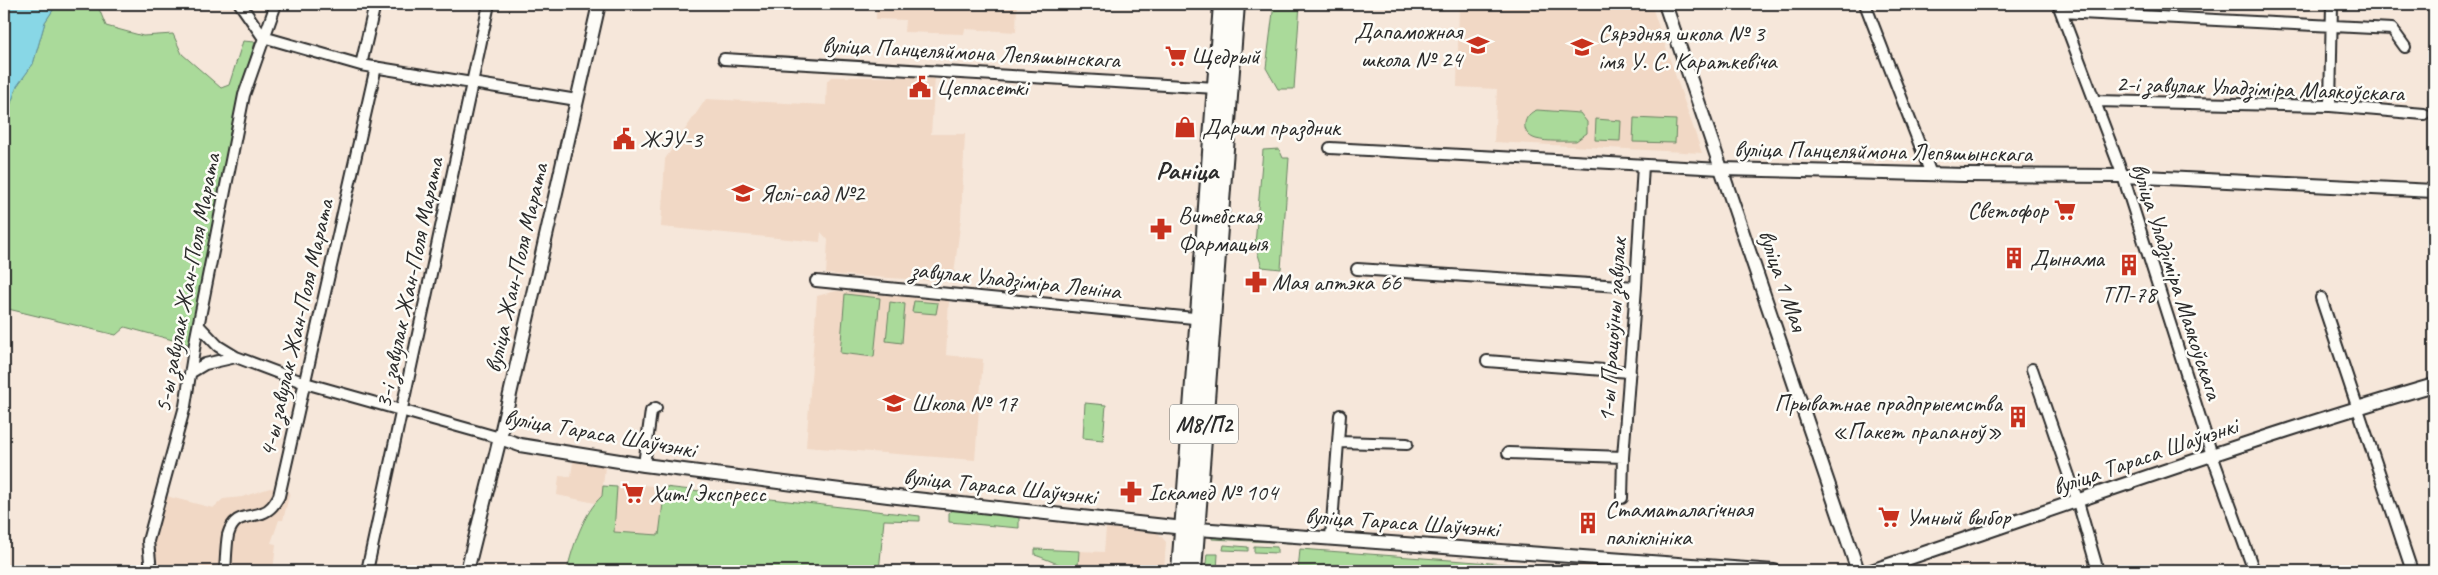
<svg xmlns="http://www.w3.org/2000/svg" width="2438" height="575" font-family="Caveat,sans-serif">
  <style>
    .built { fill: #f1d8c5 }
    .green { fill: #aada9a; stroke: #6a8262 }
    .water { fill: #88d7e6; stroke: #63929b }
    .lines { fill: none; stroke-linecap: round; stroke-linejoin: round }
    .minor-casing { stroke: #2b2b2b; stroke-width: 14 }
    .tertiary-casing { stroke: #2b2b2b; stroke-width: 16 }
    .primary-casing { stroke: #2b2b2b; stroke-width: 20 }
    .minor { stroke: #fdfcf7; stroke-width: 10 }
    .tertiary { stroke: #fdfcf7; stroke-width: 12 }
    .primary { stroke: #fdfcf7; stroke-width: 16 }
    .labels { text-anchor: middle; stroke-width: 5; stroke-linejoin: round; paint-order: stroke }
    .shield { fill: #fdfcf7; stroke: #6a6a68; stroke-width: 1 }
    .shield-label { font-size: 22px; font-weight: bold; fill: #2b2b2b }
    .poi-label { font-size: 24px; fill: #2b2b2b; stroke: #fdfcf7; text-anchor: start }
    .street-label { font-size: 24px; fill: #2b2b2b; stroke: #fdfcf7 }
    .quarter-label { font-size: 26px; font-weight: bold; fill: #2b2b2b; stroke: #fdfcf7 }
  </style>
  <rect width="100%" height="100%" fill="#f6e7da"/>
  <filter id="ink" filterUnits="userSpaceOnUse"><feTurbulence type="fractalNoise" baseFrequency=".02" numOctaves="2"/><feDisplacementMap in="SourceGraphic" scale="10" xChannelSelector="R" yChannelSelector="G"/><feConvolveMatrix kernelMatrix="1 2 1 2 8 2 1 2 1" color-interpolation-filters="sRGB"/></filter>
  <g filter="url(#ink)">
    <path class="built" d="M 876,4 L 1017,4 L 1016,32 L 965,29 L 964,34 L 904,32 L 905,20 L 876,19 Z
      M 1459,4 L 1651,4 L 1702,153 L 1494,142 L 1497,89 L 1457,87 Z
      M 831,77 L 935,77 L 931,134 L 965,134 L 961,218 L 953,282 L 826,274 L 828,240 L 821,232 L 820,242 L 661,227 L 665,159 L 706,99 L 826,105 L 827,81 Z
      M 836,291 L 949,300 L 946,355 L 983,359 L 975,460 L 806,447 L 817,296 Z
      M 573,461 L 605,466 L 602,496 L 595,503 L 557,495 L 559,476 L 571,477 Z
      M 642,485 L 665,487 L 659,535 L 613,532 L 617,487 L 641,489 Z
      M 270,488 L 290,492 L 283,520 L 279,520 L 271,543 L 276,544 L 273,571 L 160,571 L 153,542 L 166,496 L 213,508 L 223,499 L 242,497 Z
      M 1106,528 L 1158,533 L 1166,542 L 1164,571 L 1085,571 L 1078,566 L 1079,551 L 1104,552 Z"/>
    <path class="green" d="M 57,4 L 97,4 L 106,26 L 143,36 L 173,34 L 182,54 L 221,88 L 229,85 L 243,41 L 255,42 L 238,103 L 191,345 L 125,327 L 116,335 L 4,308 L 4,123 L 17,86 L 33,64 L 45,22 Z
      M 1274,4 L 1300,4 L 1294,89 L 1278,89 L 1266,68 Z
      M 1537,110 L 1580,113 L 1587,122 L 1587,133 L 1576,141 C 1564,141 1547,142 1536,139 C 1519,134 1523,114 1537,110 Z
      M 1634,118 L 1676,120 L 1675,143 L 1633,142 Z
      M 1596,119 L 1621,121 L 1620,141 L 1595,140 Z
      M 1279,149 L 1283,158 L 1289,158 L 1281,269 L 1262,267 L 1255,245 L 1263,150 Z
      M 845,294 L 880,298 L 874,357 L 840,353 Z
      M 914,301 L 938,303 L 936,314 L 912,312 Z
      M 890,302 L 905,304 L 902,343 L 886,341 Z
      M 1085,403 L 1106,405 L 1103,440 L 1083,438 Z
      M 603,486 L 617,487 L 614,532 L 659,535 L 665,487 L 920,516 L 920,521 L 884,520 L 879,571 L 567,571 C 572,548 584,512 602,496 Z
      M 953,508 L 1019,514 L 1019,528 L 949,522 L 949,513 Z
      M 1212,534 L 1292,538 L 1291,543 L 1212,539 Z
      M 1224,545 L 1248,547 L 1248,551 L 1223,550 Z
      M 1254,546 L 1277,547 L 1277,553 L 1254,552 Z
      M 1035,549 L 1079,551 L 1078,566 L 1088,571 C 1069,571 1053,561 1035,555 Z
      M 1300,549 L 1600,571 L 1298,571 Z
      M 1207,554 L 1218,554 L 1217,571 L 1205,571 Z"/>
    <path class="water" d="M 4,4 L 57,4 L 45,22 L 33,64 L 17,86 L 4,123 Z"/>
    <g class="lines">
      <g class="minor-casing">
        <path id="minor" d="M 240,4 L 263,37 L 361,65 L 577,100
          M 1865,4 L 1931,174
          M 2058,4 L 2123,176 L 2212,455 L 2254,571
          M 2061,12 L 2392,29 L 2405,47
          M 724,59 L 1216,88
          M 361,65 L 375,4
          M 2095,101 L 2330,106 L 2424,114
          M 2330,106 L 2332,4
          M 1330,148 L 1721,169
          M 1357,269 L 1636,287
          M 816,281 L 1204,319
          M 2321,298 L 2412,571
          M 199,326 L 218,346 L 236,357
          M 1487,361 L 1630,372
          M 2032,369 L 2078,502 L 2098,571
          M 190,373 L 205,364 L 236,357 L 305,383 L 500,438
          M 1338,442 L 1407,444
          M 1508,453 L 1623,457
          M 644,465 L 651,411 L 656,408
          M 1622,498 L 1623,457 L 1636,287 L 1643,165
          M 1331,537 L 1340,415
          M 151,571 L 148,541 L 185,406 L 196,337 L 244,95 L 276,4
          M 225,571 C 226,560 226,546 228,535 C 234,514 247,518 262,513 C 271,510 275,503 279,496 L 376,67
          M 367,571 L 489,4"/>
      </g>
      <g class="tertiary-casing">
        <path id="tertiary" d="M 1665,4 L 1858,571
          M 1721,169 L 1965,175 L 2123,176 L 2434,191
          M 500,438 L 520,445 L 644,465 L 888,496 L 1184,528 L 1774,571
          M 467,571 L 500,438 L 599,4
          M 1871,571 C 2059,508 2245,440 2434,385"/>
      </g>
      <g class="primary-casing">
        <path id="primary" d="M 1180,571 L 1222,4
          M 1193,571 L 1236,4"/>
      </g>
      <use href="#minor" class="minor"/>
      <use href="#tertiary" class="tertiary"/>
      <use href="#primary" class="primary"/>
    </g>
  </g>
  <defs>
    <g id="school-bare" transform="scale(1.725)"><path d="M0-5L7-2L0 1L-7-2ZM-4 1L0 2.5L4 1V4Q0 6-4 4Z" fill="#c8321e" stroke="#fdfcf7" stroke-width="2.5" paint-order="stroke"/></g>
    <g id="supermarket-bare" transform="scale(1.725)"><path d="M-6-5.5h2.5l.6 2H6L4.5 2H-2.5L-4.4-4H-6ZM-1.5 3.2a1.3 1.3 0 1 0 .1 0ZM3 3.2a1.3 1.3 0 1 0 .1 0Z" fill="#c8321e" stroke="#fdfcf7" stroke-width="2.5" paint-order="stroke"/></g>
    <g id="civic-bare" transform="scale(1.725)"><path d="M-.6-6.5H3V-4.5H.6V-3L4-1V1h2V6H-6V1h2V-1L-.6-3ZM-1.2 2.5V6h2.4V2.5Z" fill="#c8321e" stroke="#fdfcf7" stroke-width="2.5" paint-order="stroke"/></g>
    <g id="shop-bare" transform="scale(1.725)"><path d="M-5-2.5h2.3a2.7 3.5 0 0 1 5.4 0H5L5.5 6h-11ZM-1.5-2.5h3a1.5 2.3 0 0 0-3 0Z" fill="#c8321e" stroke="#fdfcf7" stroke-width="2.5" paint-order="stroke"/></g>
    <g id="pharmacy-bare" transform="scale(1.725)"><path d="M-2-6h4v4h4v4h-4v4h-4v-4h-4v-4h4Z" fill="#c8321e" stroke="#fdfcf7" stroke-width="2.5" paint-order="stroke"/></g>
    <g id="building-bare" transform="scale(1.725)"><path d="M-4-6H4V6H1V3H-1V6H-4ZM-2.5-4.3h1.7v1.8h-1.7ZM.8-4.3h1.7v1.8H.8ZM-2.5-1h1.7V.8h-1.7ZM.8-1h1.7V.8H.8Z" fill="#c8321e" stroke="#fdfcf7" stroke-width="2.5" paint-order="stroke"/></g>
  </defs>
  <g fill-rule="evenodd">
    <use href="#school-bare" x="1478" y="45"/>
    <use href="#school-bare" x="1582" y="47"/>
    <use href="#supermarket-bare" x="1176" y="56"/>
    <use href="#civic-bare" x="920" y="87"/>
    <use href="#shop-bare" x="1185" y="127"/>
    <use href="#civic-bare" x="624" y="139"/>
    <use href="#school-bare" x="743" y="193"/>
    <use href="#supermarket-bare" x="2065" y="210"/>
    <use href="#pharmacy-bare" x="1161" y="229"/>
    <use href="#building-bare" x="2014" y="258"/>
    <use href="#building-bare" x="2129" y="265"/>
    <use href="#pharmacy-bare" x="1256" y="282"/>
    <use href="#school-bare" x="894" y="403"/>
    <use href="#building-bare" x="2018" y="417"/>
    <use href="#pharmacy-bare" x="1131" y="492"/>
    <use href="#supermarket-bare" x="633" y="493"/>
    <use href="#supermarket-bare" x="1889" y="517"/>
    <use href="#building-bare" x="1588" y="523"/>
  </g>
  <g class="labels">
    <rect class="shield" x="1170" y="404.5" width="68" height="39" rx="4"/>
    <g class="shield-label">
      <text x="1204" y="432">М8/П2</text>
    </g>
    <g class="poi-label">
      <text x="1462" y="39" text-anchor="end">Дапаможная<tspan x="1462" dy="28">школа № 24</tspan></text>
      <text x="1598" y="41">Сярэдняя школа № 3<tspan x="1598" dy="28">імя У. С. Караткевіча</tspan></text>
      <text x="1192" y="64">Щедрый</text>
      <text x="936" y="95">Цепласеткі</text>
      <text x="1202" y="135">Дарим праздник</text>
      <text x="640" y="147">ЖЭУ-3</text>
      <text x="760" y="201">Яслі-сад №2</text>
      <text x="2048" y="218" text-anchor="end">Светофор</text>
      <text x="1178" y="223">Витебская<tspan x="1178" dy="28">Фармацыя</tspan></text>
      <text x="2030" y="266">Дынама</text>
      <text x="1272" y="290">Мая аптэка 66</text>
      <text x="2129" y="302" text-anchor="middle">ТП-78</text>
      <text x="911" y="411">Школа № 17</text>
      <text x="2002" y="411" text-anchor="end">Прыватнае прадпрыемства<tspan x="2002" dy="28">«Пакет прапаноў»</tspan></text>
      <text x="1148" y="500">Іскамед № 104</text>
      <text x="650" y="501">Хит! Экспресс</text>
      <text x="1605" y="517">Стаматалагічная<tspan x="1605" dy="28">паліклініка</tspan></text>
      <text x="1906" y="525">Умный выбор</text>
    </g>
    <g class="street-label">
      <text transform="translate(971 52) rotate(3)" y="8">вуліца Панцеляймона Лепяшынскага</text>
      <text transform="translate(2260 88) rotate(2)" y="8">2-і завулак Уладзіміра Маякоўскага</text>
      <text transform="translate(1883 151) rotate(1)" y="8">вуліца Панцеляймона Лепяшынскага</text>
      <text transform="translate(516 268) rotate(-77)" y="8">вуліца Жан-Поля Марата</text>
      <text transform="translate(1016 280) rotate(6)" y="8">завулак Уладзіміра Леніна</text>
      <text transform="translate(1783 280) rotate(71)" y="8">вуліца 1 Мая</text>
      <text transform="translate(2177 281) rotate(72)" y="8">вуліца Уладзіміра Маякоўскага</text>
      <text transform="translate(187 283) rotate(-79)" y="8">5-ы завулак Жан-Поля Марата</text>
      <text transform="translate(409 283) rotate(-78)" y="8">3-і завулак Жан-Поля Марата</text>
      <text transform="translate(296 328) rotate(-77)" y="8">4-ы завулак Жан-Поля Марата</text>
      <text transform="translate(1612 330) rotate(-86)" y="8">1-ы Працоўны завулак</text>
      <text transform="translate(600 433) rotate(10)" y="8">вуліца Тараса Шаўчэнкі</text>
      <text transform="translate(2145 456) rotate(-19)" y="8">вуліца Тараса Шаўчэнкі</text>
      <text transform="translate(1000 486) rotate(6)" y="8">вуліца Тараса Шаўчэнкі</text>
      <text transform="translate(1402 522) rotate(4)" y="8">вуліца Тараса Шаўчэнкі</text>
    </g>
    <g class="quarter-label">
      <text x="1187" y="179">Раніца</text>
    </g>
  </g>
  <rect width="2438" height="575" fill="none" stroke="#fdfcf7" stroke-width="20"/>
  <rect x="10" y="10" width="2418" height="555" fill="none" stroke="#2b2b2b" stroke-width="2" filter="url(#ink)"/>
</svg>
